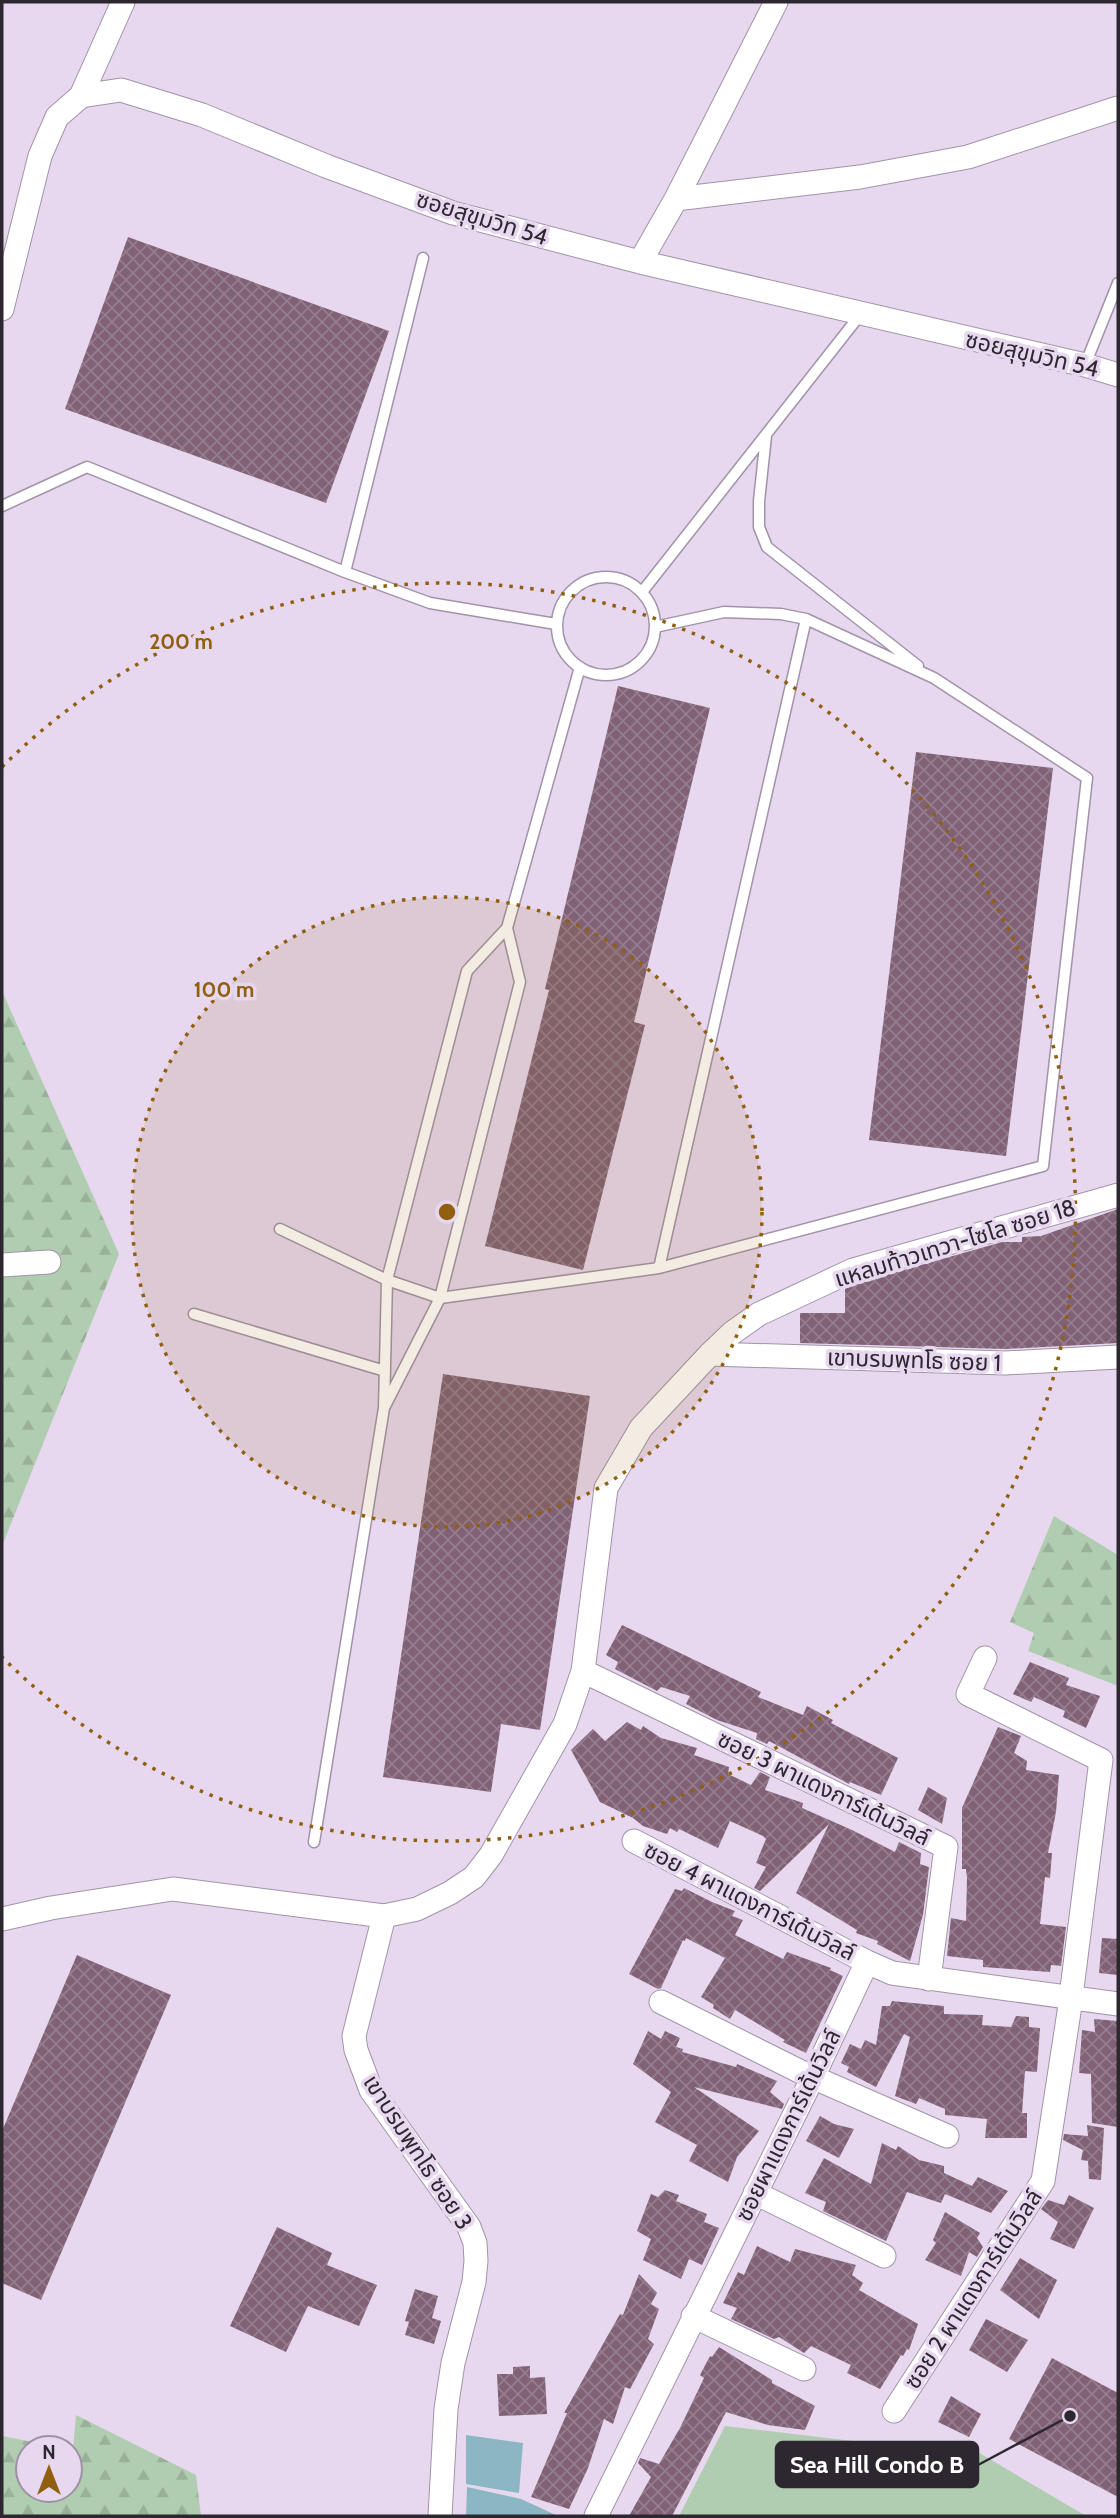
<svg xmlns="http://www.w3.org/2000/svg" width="1120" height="2518" font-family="Cabin,'Noto Sans Thai',sans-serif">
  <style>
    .green { fill: #b1cdb1 }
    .forest { fill: url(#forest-firs) }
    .water { fill: #8bb7c4 }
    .building { fill: url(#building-cross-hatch) }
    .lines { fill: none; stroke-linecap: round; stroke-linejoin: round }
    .service-casing { stroke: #a193a8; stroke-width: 13 }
    .minor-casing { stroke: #a193a8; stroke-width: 25 }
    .service { stroke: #fff; stroke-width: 10 }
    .minor { stroke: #fff; stroke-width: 23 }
    .ring { fill: none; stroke: #915f10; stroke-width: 3.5; stroke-dasharray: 3.5 7 }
    .labels { text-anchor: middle; stroke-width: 7; stroke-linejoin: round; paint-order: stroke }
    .street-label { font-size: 23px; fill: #2d2730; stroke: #e7d8ef }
    .centre { fill: #915f10; stroke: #e7d8ef; stroke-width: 3.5 }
    .ring-label { font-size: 21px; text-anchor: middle; font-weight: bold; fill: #915f10; stroke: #e7d8ef; stroke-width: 7; stroke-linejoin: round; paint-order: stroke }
    .leader { fill: none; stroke: #2d2730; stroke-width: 2.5 }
    .callout-dot { fill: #2d2730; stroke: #e7d8ef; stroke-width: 2.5 }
    .callout { fill: #2d2730; stroke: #2d2730; stroke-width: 2.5 }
    .callout-label { font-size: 24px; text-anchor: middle; font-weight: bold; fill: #fff }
  </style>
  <defs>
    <pattern id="forest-firs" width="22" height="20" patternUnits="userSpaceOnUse" patternTransform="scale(1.75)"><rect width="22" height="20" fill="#b1cdb1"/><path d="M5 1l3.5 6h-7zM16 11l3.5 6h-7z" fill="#99b099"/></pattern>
    <pattern id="building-cross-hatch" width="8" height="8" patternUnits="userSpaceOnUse" patternTransform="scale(1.75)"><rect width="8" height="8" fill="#816176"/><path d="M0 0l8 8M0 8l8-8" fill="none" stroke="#947d8c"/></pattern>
  </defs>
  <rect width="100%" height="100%" fill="#e7d8ef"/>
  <path class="green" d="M 725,2426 L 937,2451 L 976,2451 L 1086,2516 L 679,2516 Z"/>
  <path class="forest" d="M 2,991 L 119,1254 L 2,1546 Z
    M 1054,1516 L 1118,1555 L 1118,1686 L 1028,1651 L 1034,1633 L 1010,1622 Z
    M 76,2415 L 196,2475 L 201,2516 L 2,2516 L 2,2436 L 62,2448 L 28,2448 L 28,2490 L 70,2490 L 70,2450 L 73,2450 Z"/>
  <path class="water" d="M 466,2435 L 523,2443 L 519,2493 L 466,2484 Z
    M 467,2487 L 521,2499 L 558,2516 L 466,2516 Z"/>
  <path class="building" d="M 128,237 L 389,331 L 326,503 L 65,409 Z
    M 618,686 L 710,708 L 634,1022 L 645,1025 L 583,1270 L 485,1246 L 549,990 L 545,989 Z
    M 916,752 L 1053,768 L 1006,1156 L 869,1140 Z
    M 1118,1209 L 1118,1343 L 1005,1349 L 800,1343 L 800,1313 L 845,1313 L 845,1289 L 858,1283 L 1002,1242 L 1022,1242 L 1022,1237 L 1041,1236 Z
    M 443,1374 L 590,1396 L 540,1730 L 501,1724 L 491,1792 L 383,1777 Z
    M 622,1625 L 761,1692 L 758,1697 L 803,1715 L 807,1706 L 833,1720 L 831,1723 L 898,1758 L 881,1795 L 850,1782 L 849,1784 L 769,1741 L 767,1744 L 756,1739 L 757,1733 L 717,1720 L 686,1704 L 690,1696 L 661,1687 L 657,1691 L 615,1669 L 618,1662 L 606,1655 Z
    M 1030,1662 L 1069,1678 L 1066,1685 L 1100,1696 L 1086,1728 L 1063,1717 L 1065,1711 L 1034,1697 L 1031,1702 L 1013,1694 Z
    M 627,1722 L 641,1730 L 643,1726 L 661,1738 L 697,1748 L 694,1755 L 729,1767 L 728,1774 L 751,1785 L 760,1772 L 770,1777 L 765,1790 L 803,1803 L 802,1808 L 852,1830 L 895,1852 L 899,1842 L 921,1853 L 920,1864 L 929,1867 L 923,1915 L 910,1961 L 877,1944 L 878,1941 L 856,1933 L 857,1930 L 796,1893 L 829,1824 L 760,1891 L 754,1888 L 766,1867 L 756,1863 L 766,1839 L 763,1836 L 730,1821 L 718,1848 L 679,1829 L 677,1832 L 670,1828 L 667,1834 L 643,1826 L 633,1818 L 600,1802 L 571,1750 L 593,1729 L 605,1741 Z
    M 998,1727 L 1021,1736 L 1014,1753 L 1027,1761 L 1026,1770 L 1059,1775 L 1056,1812 L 1048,1853 L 1052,1853 L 1050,1878 L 1045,1877 L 1040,1924 L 1066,1927 L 1061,1966 L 1051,1965 L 1050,1972 L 983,1967 L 983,1960 L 947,1956 L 951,1918 L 966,1921 L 967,1878 L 966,1869 L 962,1869 L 962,1808 Z
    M 928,1787 L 947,1798 L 942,1824 L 918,1810 Z
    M 684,1888 L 712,1902 L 735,1911 L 732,1916 L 743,1920 L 735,1935 L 783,1959 L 787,1952 L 831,1968 L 830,1970 L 843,1976 L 806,2053 L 783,2042 L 785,2040 L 735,2010 L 730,2019 L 713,2008 L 714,2005 L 701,1997 L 725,1958 L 686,1938 L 685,1941 L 683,1940 L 661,1988 L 658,1989 L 629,1974 L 675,1889 L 682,1891 Z
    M 1102,1938 L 1118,1939 L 1118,1975 L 1099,1973 Z
    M 77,1955 L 171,1995 L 41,2300 L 2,2283 L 2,2131 Z
    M 892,2001 L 944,2006 L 944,2014 L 983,2015 L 982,2025 L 1011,2027 L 1016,2016 L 1029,2017 L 1029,2027 L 1040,2028 L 1037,2072 L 1025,2071 L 1022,2113 L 1027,2113 L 1027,2138 L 985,2138 L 987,2119 L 945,2115 L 945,2109 L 919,2098 L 916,2104 L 895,2096 L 910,2037 L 904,2034 L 876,2087 L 847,2072 L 849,2067 L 841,2063 L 850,2044 L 861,2049 L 865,2040 L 876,2045 L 882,2006 L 890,2006 Z
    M 1094,2019 L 1118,2021 L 1118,2127 L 1092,2123 L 1091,2074 L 1079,2073 L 1082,2030 L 1095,2032 Z
    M 648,2031 L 661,2039 L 665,2031 L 680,2038 L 676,2047 L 683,2049 L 682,2052 L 736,2067 L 737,2064 L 777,2081 L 770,2092 L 784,2104 L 782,2109 L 694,2087 L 759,2131 L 737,2157 L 728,2182 L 689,2161 L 697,2145 L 655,2122 L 671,2092 L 633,2064 Z
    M 820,2116 L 834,2124 L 854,2129 L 839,2158 L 806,2141 Z
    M 1087,2125 L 1104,2128 L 1101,2180 L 1089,2179 L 1088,2161 L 1081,2160 L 1083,2150 L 1063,2140 L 1064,2134 L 1088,2136 Z
    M 882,2143 L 896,2150 L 898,2146 L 919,2160 L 944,2166 L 944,2173 L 972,2186 L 978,2177 L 1008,2191 L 991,2213 L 945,2194 L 941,2203 L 907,2192 L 886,2241 L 823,2211 L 826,2202 L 805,2193 L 824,2158 L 871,2184 Z
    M 665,2190 L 679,2195 L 676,2201 L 707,2214 L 704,2222 L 719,2228 L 702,2265 L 689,2259 L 681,2279 L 643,2260 L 651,2239 L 637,2231 L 651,2194 L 658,2197 Z
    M 1069,2195 L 1094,2208 L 1074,2249 L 1050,2239 L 1058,2222 L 1041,2209 L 1048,2200 L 1064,2205 Z
    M 945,2212 L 980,2233 L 977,2238 L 983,2247 L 977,2257 L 969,2252 L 961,2276 L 925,2260 L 936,2243 L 933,2240 Z
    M 277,2227 L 332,2253 L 327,2265 L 377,2285 L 359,2326 L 308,2306 L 286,2352 L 230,2326 Z
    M 757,2246 L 790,2262 L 795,2249 L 856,2265 L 852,2275 L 863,2283 L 859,2290 L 918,2324 L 909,2350 L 907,2349 L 903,2356 L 901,2355 L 880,2389 L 847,2373 L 851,2365 L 811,2346 L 804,2353 L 779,2337 L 774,2339 L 731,2319 L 737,2308 L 723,2303 L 738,2272 L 744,2275 Z
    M 1020,2258 L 1057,2280 L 1039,2319 L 1000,2290 Z
    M 639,2274 L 657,2293 L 651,2304 L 659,2309 L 648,2339 L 654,2344 L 630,2389 L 625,2387 L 613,2424 L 604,2419 L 588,2468 L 569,2509 L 531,2497 L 567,2413 L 564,2413 L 620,2314 L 623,2315 Z
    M 415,2289 L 438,2296 L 432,2318 L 441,2321 L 434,2344 L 405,2335 L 409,2322 L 405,2321 Z
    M 986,2319 L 1028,2340 L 1007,2372 L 969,2350 Z
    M 719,2347 L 772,2380 L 772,2383 L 815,2406 L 805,2430 L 768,2425 L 726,2412 L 672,2516 L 629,2516 L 651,2477 L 638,2463 L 640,2458 L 659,2464 L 680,2428 L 704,2378 L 700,2375 L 710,2356 L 712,2357 Z
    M 1052,2358 L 1118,2393 L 1118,2497 L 1009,2439 Z
    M 530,2366 L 530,2378 L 545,2377 L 547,2414 L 499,2416 L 497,2374 L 513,2374 L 513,2367 Z
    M 951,2396 L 981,2414 L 969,2437 L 938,2422 Z"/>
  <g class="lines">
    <g class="service-casing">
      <path id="service" d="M 1085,365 L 1118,283
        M 766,436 L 759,501 L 759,527 L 767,547 L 918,666
        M 2,506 L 87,467 L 345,572 L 430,603 L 556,624
        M 345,572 L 423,258
        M557 626a49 49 0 1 1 98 0a49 49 0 1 1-98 0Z
        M 642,592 L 860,315
        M 655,627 L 724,612 L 781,614 L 806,619 L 934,678 L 1087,778 L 1043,1166 L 659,1268
        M 280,1229 L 387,1280 L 440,1298 L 659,1268 L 806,619
        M 194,1314 L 385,1371
        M 385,1406 L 440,1298 L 520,982 L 507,928
        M 314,1842 L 384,1408 L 387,1280 L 467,971 L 507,928 L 580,667"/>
    </g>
    <g class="minor-casing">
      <path id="minor" d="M 81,96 L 123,2
        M 676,199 L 776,2
        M 640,262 L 676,199 L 860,177 L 968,157 L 1118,108
        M 2,309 L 40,156 L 57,117 L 81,96 L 121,90 L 202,115 L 326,166 L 453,213 L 640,262 L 1085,365 L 1118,375
        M 2,1265 L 49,1262
        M 710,1354 L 1005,1363 L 1118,1357
        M 583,1671 L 946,1847 L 929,1979
        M 634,1841 L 867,1962
        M 384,1916 L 354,2036 L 356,2050 L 371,2090 L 469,2227 L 475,2243 L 476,2261 L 474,2282 L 453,2363 L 446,2409 L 440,2516
        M 2,1919 L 51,1908 L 173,1889 L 384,1916 L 417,1909 L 450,1893 L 474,1877 L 491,1855 L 565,1724 L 583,1671 L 606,1488 L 641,1428 L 710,1354 L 732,1333 L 759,1314 L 853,1270 L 1118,1195
        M 661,2002 L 801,2072 L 947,2136
        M 755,2193 L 884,2256
        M 693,2316 L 804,2369
        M 894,2411 L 1043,2181 L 1069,2012 L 1101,1760 L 968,1694 L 985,1658
        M 596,2516 L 813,2077 L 867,1962 L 892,1973 L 1118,2004"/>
    </g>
    <use href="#service" class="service"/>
    <use href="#minor" class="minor"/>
  </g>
  <circle cx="447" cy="1212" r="315" fill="#915f10" fill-opacity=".12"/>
  <g class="ring">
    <circle cx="447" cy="1212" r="315"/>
    <path d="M2 767A629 629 0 1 1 2 1657"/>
  </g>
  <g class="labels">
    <g class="street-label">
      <text transform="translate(482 218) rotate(17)" y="8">ซอยสุขุมวิท 54</text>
      <text transform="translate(1032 354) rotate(13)" y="8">ซอยสุขุมวิท 54</text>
      <text transform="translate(955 1243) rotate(-17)" y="8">แหลมท้าวเทวา-ไซโล ซอย 18</text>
      <text transform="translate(914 1360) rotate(2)" y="8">เขาบรมพุทโธ ซอย 1</text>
      <text transform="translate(824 1788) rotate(26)" y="8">ซอย 3 ผาแดงการ์เด้นวิลล์</text>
      <text transform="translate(750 1901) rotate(27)" y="8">ซอย 4 ผาแดงการ์เด้นวิลล์</text>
      <text transform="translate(788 2125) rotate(-64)" y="8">ซอยผาแดงการ์เด้นวิลล์</text>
      <text transform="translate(418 2152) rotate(57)" y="8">เขาบรมพุทโธ ซอย 3</text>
      <text transform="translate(973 2289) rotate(-57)" y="8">ซอย 2 ผาแดงการ์เด้นวิลล์</text>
    </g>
  </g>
  <circle cx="447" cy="1212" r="10" class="centre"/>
  <g class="ring-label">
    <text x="181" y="649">200 m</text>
    <text x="224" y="997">100 m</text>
  </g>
  <path class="leader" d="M1070 2416L978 2465"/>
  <circle class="callout-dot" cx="1070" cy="2416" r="7"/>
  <rect class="callout" x="776" y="2442" width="202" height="45" rx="7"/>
  <g class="callout-label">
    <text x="877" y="2473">Sea Hill Condo B</text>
  </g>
  <rect width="1120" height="2518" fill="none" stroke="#2d2730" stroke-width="7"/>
  <g transform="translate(49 2469)"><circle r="33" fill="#e7d8ef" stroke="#9d91a3" stroke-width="2"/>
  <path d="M0-5L12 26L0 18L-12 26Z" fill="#915f10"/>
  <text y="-10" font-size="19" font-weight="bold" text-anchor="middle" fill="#2d2730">N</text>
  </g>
</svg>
